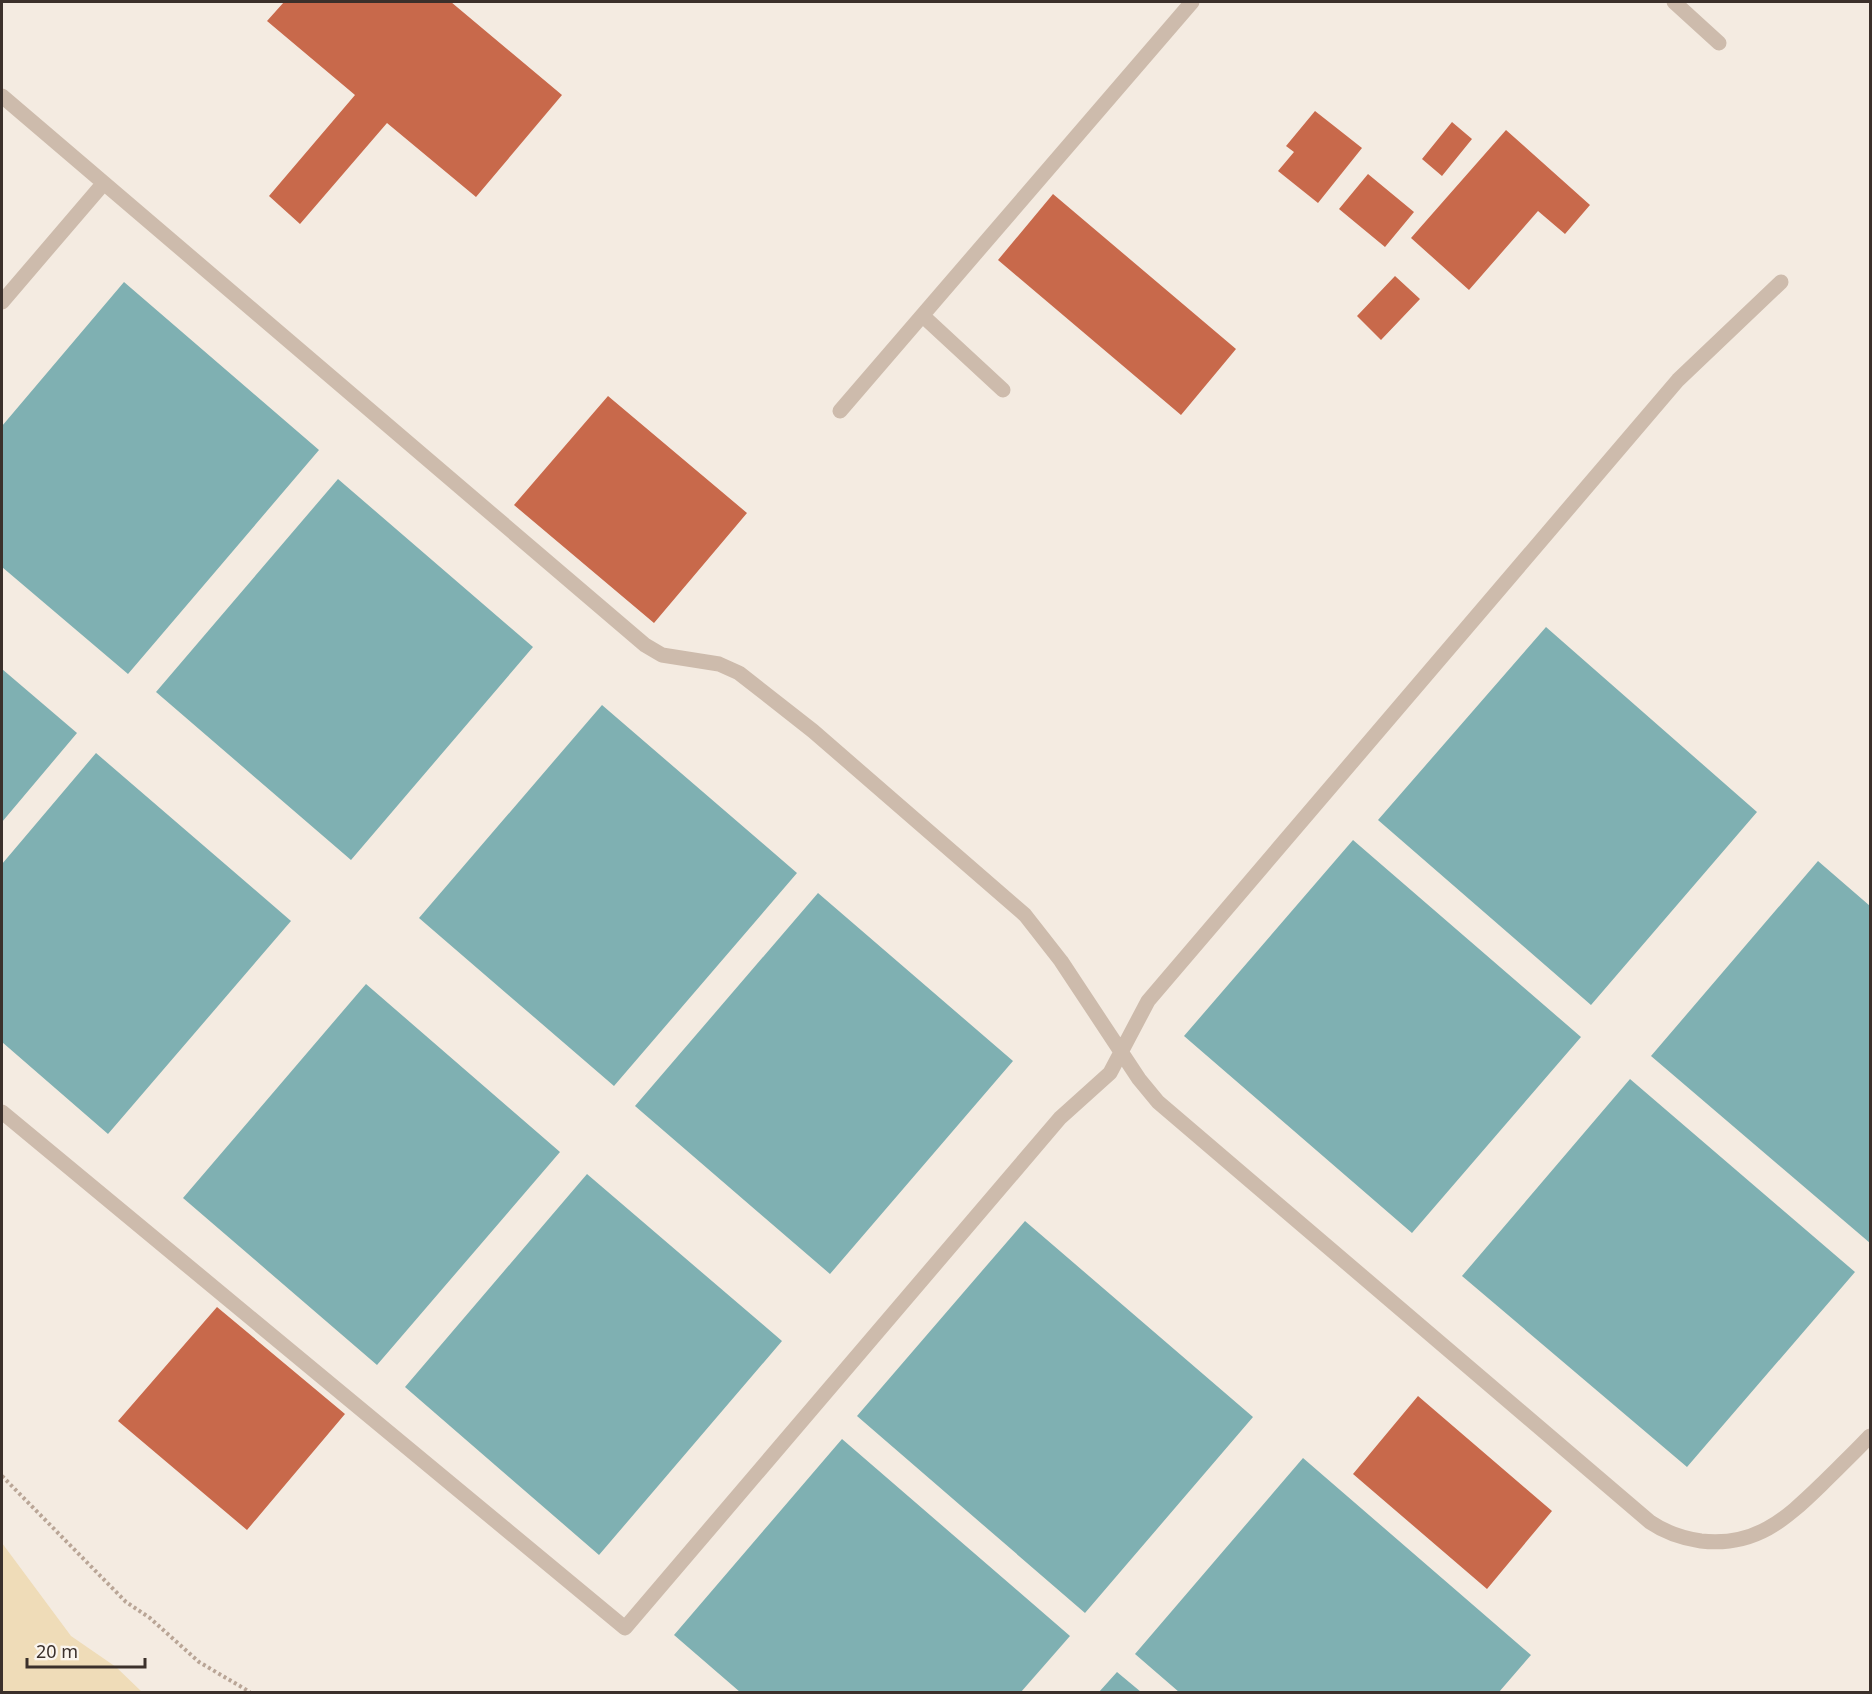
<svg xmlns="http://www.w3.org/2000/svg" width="1872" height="1694" font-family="'Noto Sans',sans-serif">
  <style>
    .sand { fill: #efdcb8 }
    .water { fill: #7fb0b2 }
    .building { fill: #c8694b }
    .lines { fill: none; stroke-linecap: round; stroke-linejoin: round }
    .path { stroke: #b9a596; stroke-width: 4; stroke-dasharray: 3 3; stroke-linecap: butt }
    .minor { stroke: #cdbbac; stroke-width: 15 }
  </style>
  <rect width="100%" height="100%" fill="#f4ebe1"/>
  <path class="sand" d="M 2,1543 L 71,1636 L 116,1667 L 142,1692 L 2,1692 Z"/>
  <path class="water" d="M 124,282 L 319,450 L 128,674 L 2,567 L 2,426 Z
    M 338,479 L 533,647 L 351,860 L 156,692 Z
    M 1546,627 L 1757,812 L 1591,1005 L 1378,820 Z
    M 2,669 L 77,733 L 2,822 Z
    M 602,705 L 797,873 L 614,1086 L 419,918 Z
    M 96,753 L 291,921 L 108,1134 L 2,1042 L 2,864 Z
    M 1353,840 L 1581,1037 L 1412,1233 L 1184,1036 Z
    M 1818,861 L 1870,906 L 1870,1243 L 1651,1056 Z
    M 818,893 L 1013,1061 L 830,1274 L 635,1106 Z
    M 366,984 L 560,1152 L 377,1365 L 183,1198 Z
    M 1630,1079 L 1855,1272 L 1687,1467 L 1462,1276 Z
    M 587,1174 L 782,1341 L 599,1555 L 405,1387 Z
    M 1025,1221 L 1253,1417 L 1085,1613 L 857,1416 Z
    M 842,1439 L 1070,1636 L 1021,1692 L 740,1692 L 674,1635 Z
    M 1303,1458 L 1531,1655 L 1499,1692 L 1179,1692 L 1135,1654 Z
    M 1117,1672 L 1141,1692 L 1099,1692 Z"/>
  <path class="building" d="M 284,2 L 451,2 L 562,95 L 476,197 L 387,123 L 300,224 L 269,196 L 355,95 L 267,21 Z
    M 1315,111 L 1362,148 L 1318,203 L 1278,171 L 1294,152 L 1286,146 Z
    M 1452,122 L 1472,139 L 1442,176 L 1422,159 Z
    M 1506,130 L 1590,205 L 1565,234 L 1538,211 L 1469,290 L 1411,238 Z
    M 1368,174 L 1414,212 L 1385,247 L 1339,209 Z
    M 1053,194 L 1236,349 L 1181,415 L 998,260 Z
    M 1395,276 L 1420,299 L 1381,340 L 1357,316 Z
    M 608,396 L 747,513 L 654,623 L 514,505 Z
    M 217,1307 L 345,1414 L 247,1530 L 118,1421 Z
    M 1418,1396 L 1552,1511 L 1487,1589 L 1353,1474 Z"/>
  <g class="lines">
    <path class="path" d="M 2,1476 L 126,1602 L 150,1618 L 199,1662 L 250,1692"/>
    <path class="minor" d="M 1674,2 L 1719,43
      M 2,96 L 645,645 L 662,655 L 719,664 L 739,673 L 813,731 L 1025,915 L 1061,961 L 1139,1079 L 1158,1102 L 1650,1522 C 1666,1533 1681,1538 1701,1541 C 1755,1547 1785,1520 1821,1485 C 1837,1469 1854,1453 1870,1436
      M 2,302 L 103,184
      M 923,316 L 1003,390
      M 840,411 L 1192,2
      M 2,1112 L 625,1628 L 1060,1118 L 1110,1073 L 1148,1001 L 1678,380 L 1781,282"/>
  </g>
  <rect width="1872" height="1694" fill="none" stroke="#3b302b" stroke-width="6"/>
  <path d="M27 1658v9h118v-9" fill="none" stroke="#3b302b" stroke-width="3"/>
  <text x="36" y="1658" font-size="18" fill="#3b302b" stroke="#fbf5ee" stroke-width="4.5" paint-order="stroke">20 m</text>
</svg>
